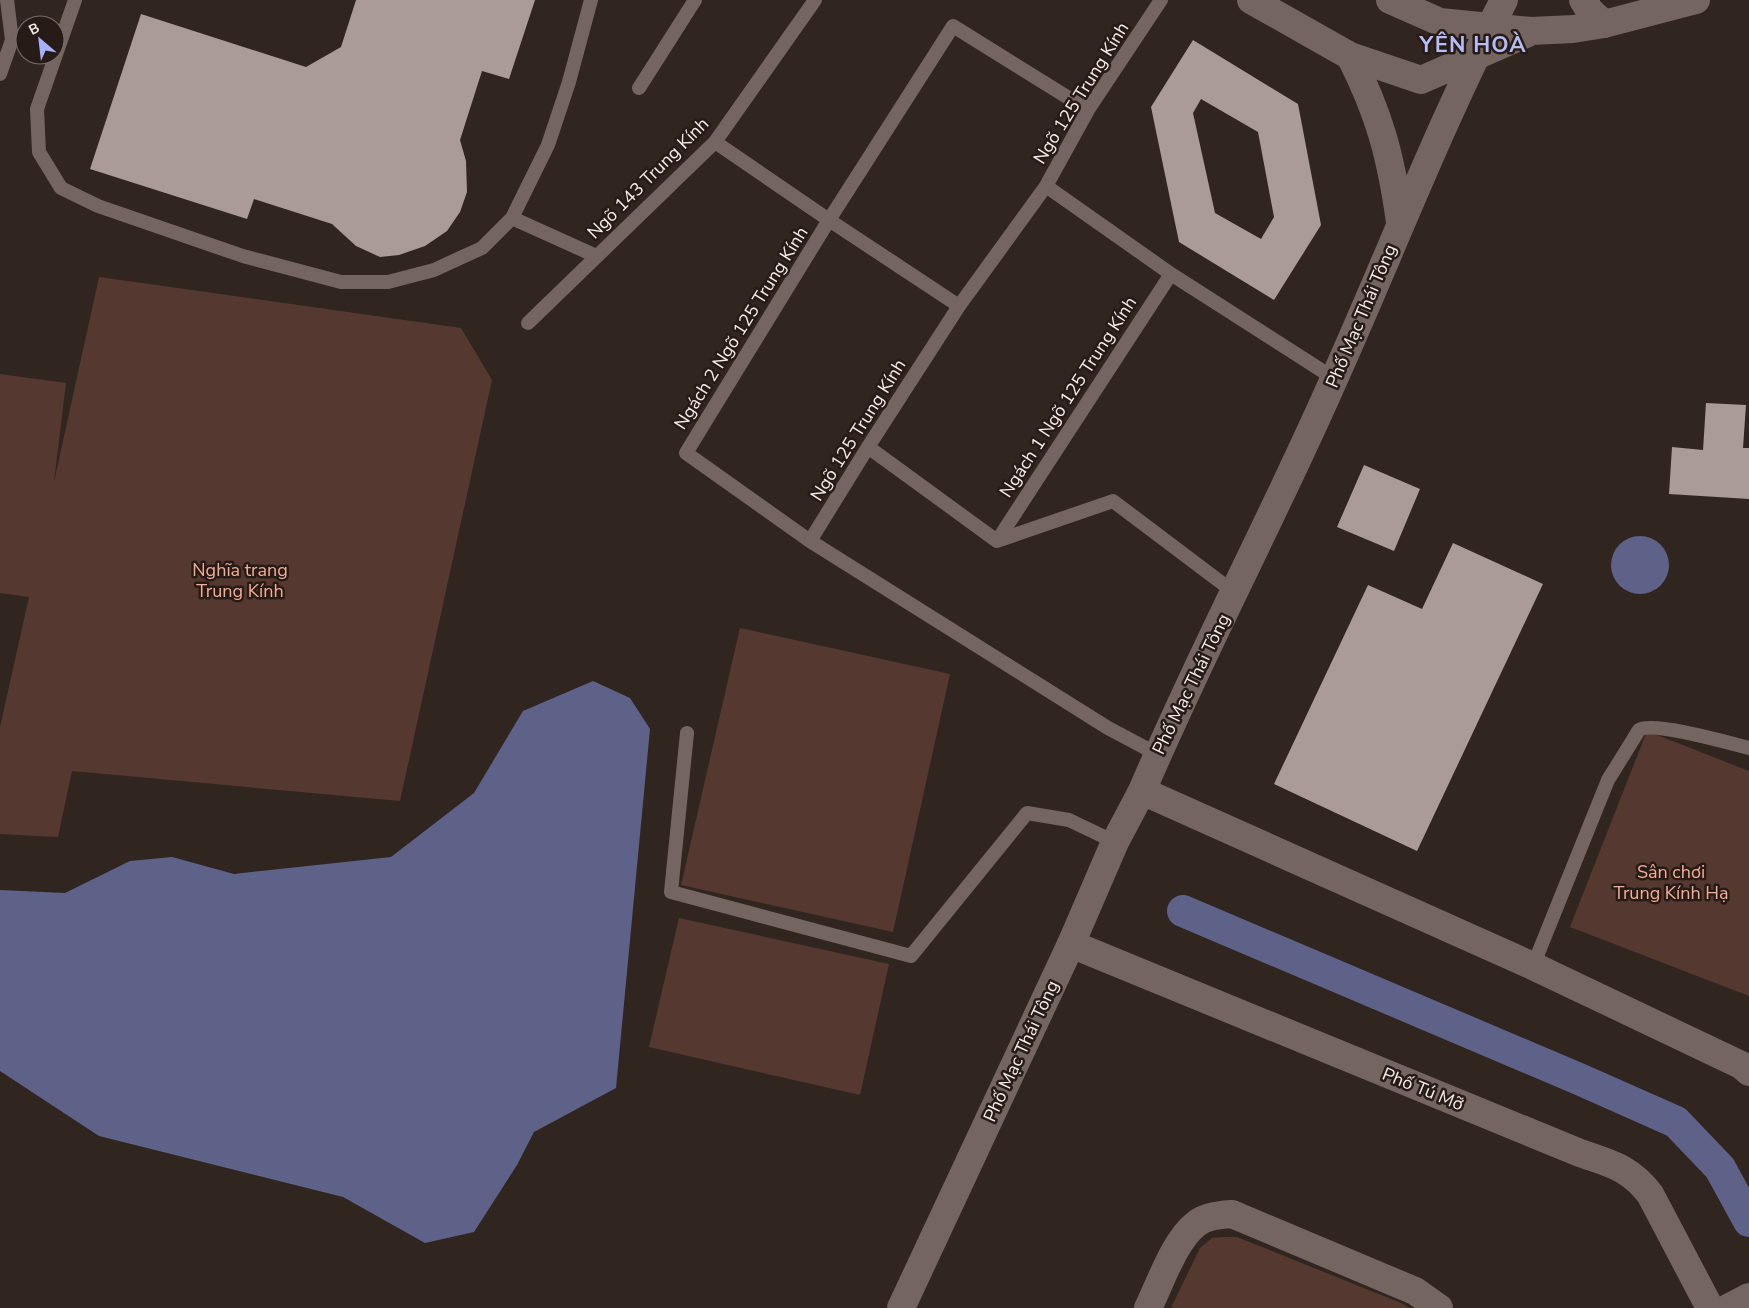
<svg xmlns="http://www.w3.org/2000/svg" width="1749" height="1308" font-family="'Nunito Sans',sans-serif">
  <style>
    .green { fill: #553930 }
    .water { fill: #5e6289 }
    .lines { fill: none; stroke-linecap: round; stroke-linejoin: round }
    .canal { stroke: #5e6289; stroke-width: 32 }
    .building { fill: #ab9b96; fill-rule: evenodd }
    .service { stroke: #746560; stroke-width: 14 }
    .minor { stroke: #746560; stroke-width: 28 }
    .tertiary { stroke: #746560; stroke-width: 28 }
    .secondary { stroke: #746560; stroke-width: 28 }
    .labels { text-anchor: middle; stroke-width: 5; stroke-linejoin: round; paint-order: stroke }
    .street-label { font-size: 18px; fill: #f5ece9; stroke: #271b17 }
    .park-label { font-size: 18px; fill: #f5ad95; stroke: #271b17 }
    .district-label { font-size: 22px; font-weight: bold; letter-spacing: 1px; fill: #b6bdf5; stroke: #271b17 }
  </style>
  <rect width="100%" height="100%" fill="#312520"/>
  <path class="green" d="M 99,277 L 461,328 L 492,380 L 400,801 L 72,771 L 58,837 L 0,834 L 0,727 L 29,597 L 0,593 L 0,374 L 66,383 L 54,482 Z
    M 740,628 L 950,674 L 893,932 L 681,885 Z
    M 1647,731 L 1749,771 L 1749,996 L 1570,927 Z
    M 679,918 L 889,964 L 860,1095 L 649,1047 Z
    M 1222,1237 L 1237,1237 L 1401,1303 L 1410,1308 L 1171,1308 L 1200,1248 L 1212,1238 Z"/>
  <path class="water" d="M1611 565a29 29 0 1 1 58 0a29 29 0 1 1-58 0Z
    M 593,681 L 630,698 L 650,729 L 616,1088 L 534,1132 L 517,1165 L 474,1232 L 425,1243 L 343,1197 L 99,1136 L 0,1071 L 0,890 L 65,893 L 130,861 L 172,857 L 234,874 L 391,857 L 474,793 L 523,711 Z"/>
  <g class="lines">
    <path class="canal" d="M 1183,911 L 1579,1079 L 1676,1122 L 1720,1168 L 1749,1221"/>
  </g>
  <path class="building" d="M 356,0 L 535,0 L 509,79 L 482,71 L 460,140 L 466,161 L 467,192 L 460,212 L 447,231 L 425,246 L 399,255 L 380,257 L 356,246 L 332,224 L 254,199 L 247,219 L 90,169 L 141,14 L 306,67 L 341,47 Z
    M 1193,40 L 1298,104 L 1321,225 L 1274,300 L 1179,242 L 1151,107 ZM 1201,99 L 1258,132 L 1274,217 L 1261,239 L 1215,213 L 1193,113 Z
    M 1706,403 L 1746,405 L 1743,448 L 1749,448 L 1749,499 L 1669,494 L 1672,447 L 1703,450 Z
    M 1364,465 L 1420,489 L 1394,551 L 1337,527 Z
    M 1453,543 L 1543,584 L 1417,851 L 1274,784 L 1368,585 L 1422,609 Z"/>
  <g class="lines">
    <path class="service" d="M 75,0 L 37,109 L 39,152 L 61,188 L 98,206 L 243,256 L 341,282 L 388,282 L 434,270 L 482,248 L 512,218 L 548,145 L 569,82 L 591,0
      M 0,74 L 12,40 L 7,0
      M 639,88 L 695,0
      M 715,142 L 829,220 L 953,26 L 1088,110
      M 1046,186 L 1171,274 L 1335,379
      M 512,218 L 596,256
      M 959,306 L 829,220 L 686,453 L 810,541 L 1108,728 L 1157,754
      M 528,323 L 715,142 L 815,0
      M 868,447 L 997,541 L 1113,501 L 1235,593
      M 810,541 L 868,447 L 959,306 L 1046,186 L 1088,110 L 1161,0
      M 997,541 L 1171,274
      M 687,733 L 671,892 L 911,956 L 1027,813 L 1069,820 L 1115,842
      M 1533,966 L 1608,780 L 1639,730 C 1652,721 1730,743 1749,748"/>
    <path class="minor" d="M 1142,791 L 1533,966 L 1741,1065 L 1749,1072
      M 1071,944 L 1580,1153 C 1611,1164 1629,1167 1650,1194 L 1710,1308
      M 1148,1308 C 1160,1284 1174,1241 1196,1224 C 1206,1216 1220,1215 1232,1214 L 1415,1291 L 1439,1308
      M 1728,1308 L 1749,1297"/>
    <path class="tertiary" d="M 1583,0 L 1590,11 L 1604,24
      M 1350,56 C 1380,115 1391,157 1400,222
      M 901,1308 L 1071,944 L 1115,842 L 1142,791 C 1201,652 1273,518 1334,379 C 1391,252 1440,123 1504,0"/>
    <path class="secondary" d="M 1251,0 L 1350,56 L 1421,80 L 1528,33
      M 1390,0 L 1440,22 L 1531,31 L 1573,29 L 1604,24 L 1696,0"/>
  </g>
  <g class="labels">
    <g class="street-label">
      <text transform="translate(1081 93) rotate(-58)" y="6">Ngõ 125 Trung Kính</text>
      <text transform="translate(648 178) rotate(-45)" y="6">Ngõ 143 Trung Kính</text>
      <text transform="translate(1361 316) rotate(-67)" y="6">Phố Mạc Thái Tông</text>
      <text transform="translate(741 328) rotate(-58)" y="6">Ngách 2 Ngõ 125 Trung Kính</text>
      <text transform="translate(1068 397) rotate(-57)" y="6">Ngách 1 Ngõ 125 Trung Kính</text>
      <text transform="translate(858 430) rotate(-58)" y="6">Ngõ 125 Trung Kính</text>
      <text transform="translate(1191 684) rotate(-64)" y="6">Phố Mạc Thái Tông</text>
      <text transform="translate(1021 1051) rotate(-65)" y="6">Phố Mạc Thái Tông</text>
      <text transform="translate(1423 1089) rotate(22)" y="6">Phố Tú Mỡ</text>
    </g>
    <g class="park-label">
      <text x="240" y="576">Nghĩa trang<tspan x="240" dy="21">Trung Kính</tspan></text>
      <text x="1671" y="878">Sân chơi<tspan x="1671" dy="21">Trung Kính Hạ</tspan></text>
    </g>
    <g class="district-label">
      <text x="1473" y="52">YÊN HOÀ</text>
    </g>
  </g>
  <g transform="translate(40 40) rotate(332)"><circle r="24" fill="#271b17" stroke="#796f6b"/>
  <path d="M0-4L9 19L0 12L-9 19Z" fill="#a8b0fc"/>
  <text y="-8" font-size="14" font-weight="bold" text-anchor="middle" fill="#f5ece9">B</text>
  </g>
</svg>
